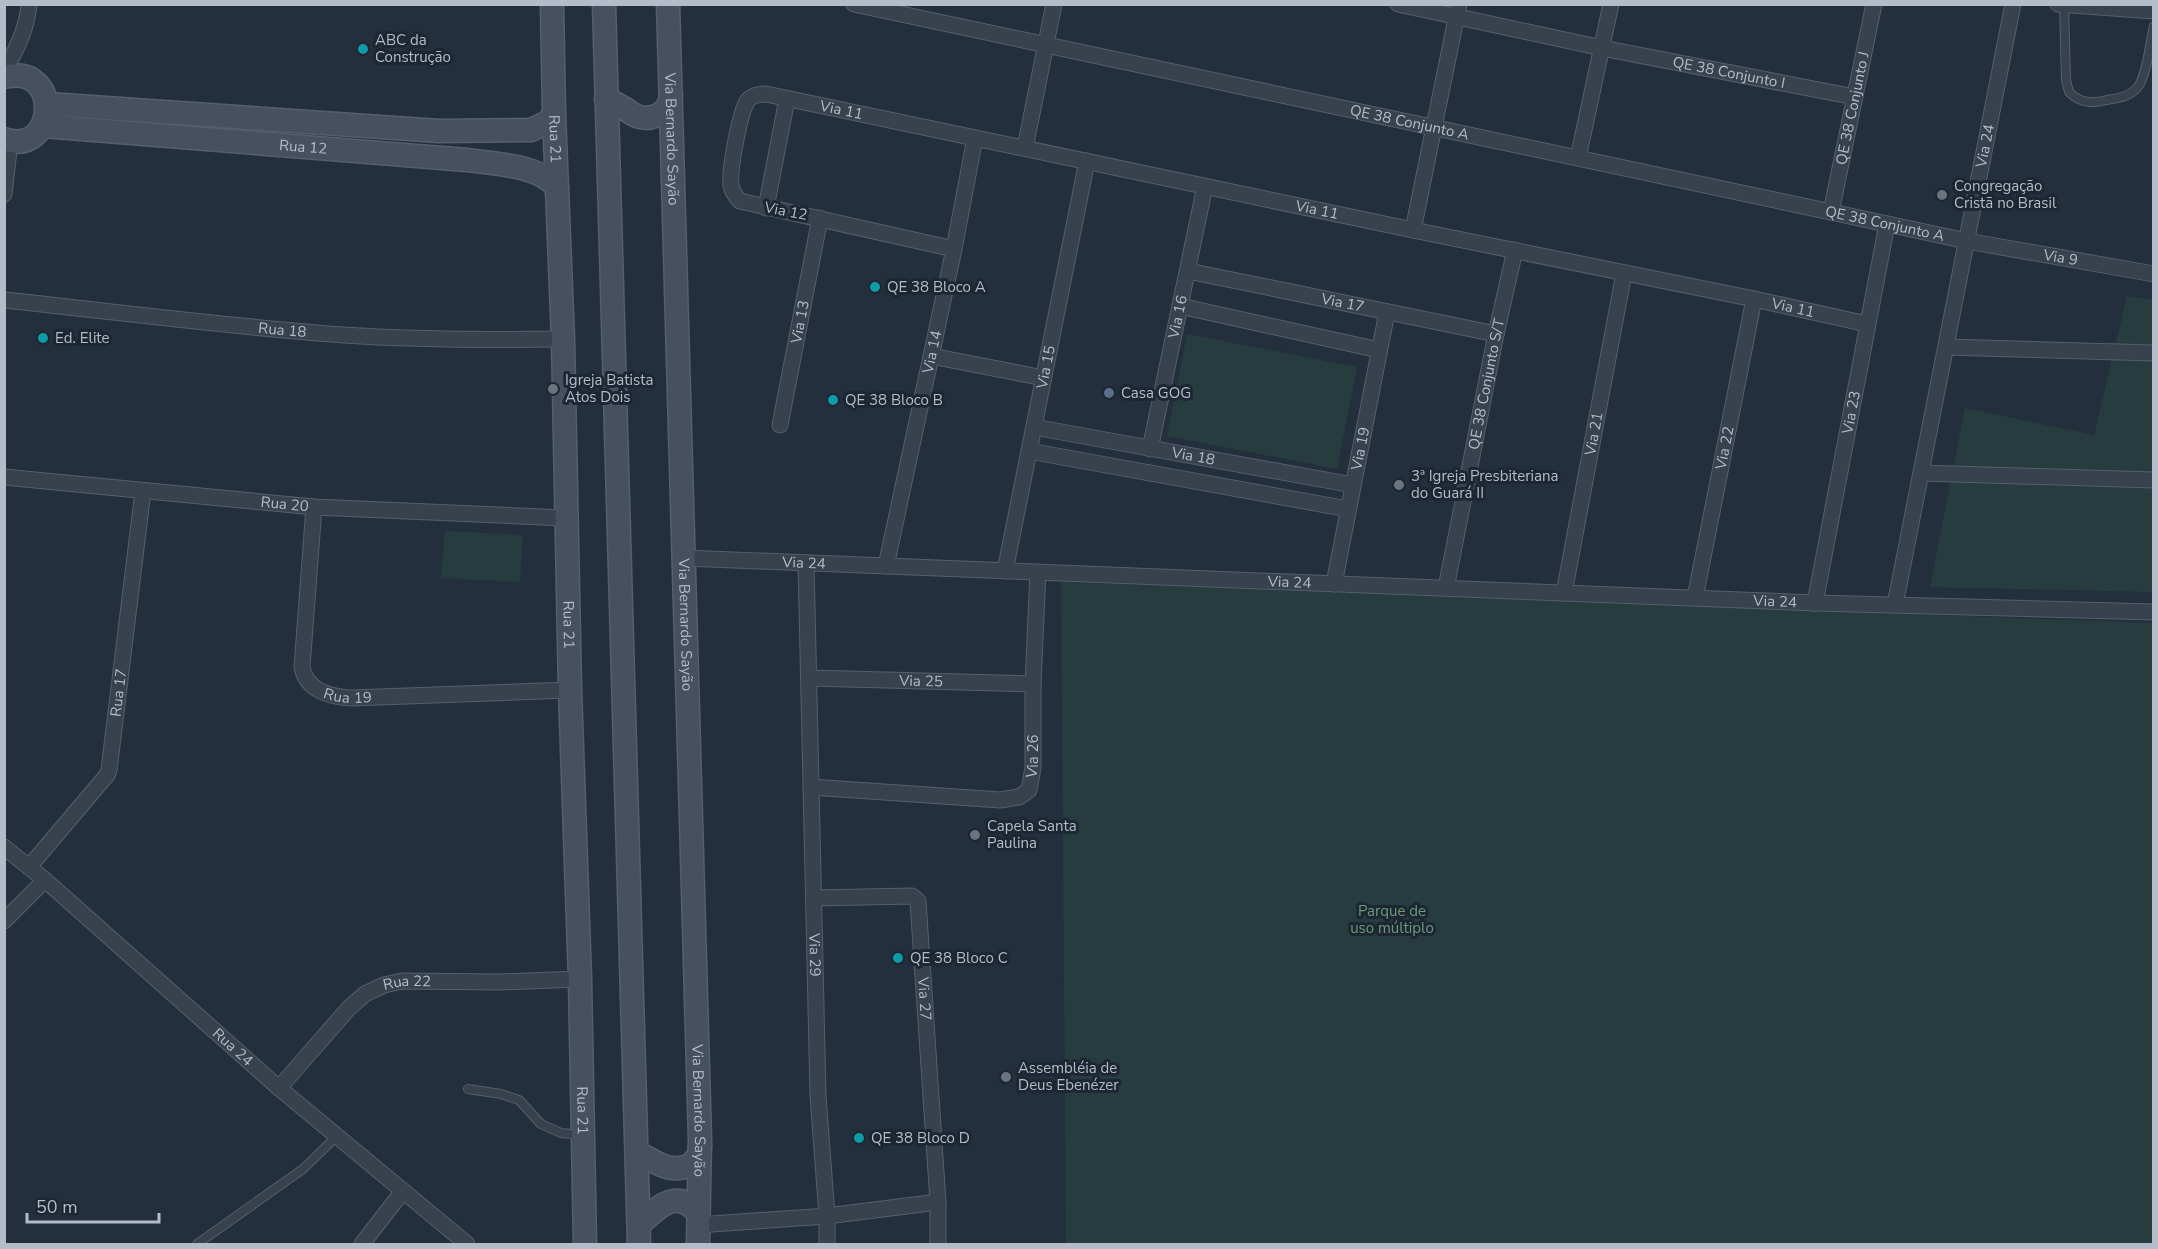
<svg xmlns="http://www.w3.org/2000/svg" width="2158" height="1249" font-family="'Nunito Sans',sans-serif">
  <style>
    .green { fill: #263c3f }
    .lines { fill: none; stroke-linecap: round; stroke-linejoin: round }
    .lane-casing { stroke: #565f6c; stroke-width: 10 }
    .street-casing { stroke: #565f6c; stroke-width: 17 }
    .secondary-casing { stroke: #565f6c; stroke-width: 25 }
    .lane { stroke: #38414e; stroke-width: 8 }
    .street { stroke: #38414e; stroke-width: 15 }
    .secondary { stroke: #465061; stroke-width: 22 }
    .culture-dot { fill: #0f9aa8; stroke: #1d2633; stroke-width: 2 }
    .worship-dot { fill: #6b7280; stroke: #1d2633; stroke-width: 2 }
    .service-dot { fill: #5c6f8a; stroke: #1d2633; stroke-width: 2 }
    .labels { text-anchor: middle; stroke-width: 6; stroke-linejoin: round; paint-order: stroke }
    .poi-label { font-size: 15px; fill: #b4bcc9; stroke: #1d2633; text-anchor: start }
    .street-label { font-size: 15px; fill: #b4bcc9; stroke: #1d2633 }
    .park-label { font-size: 15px; fill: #6b9a76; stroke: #1d2633 }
  </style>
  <rect width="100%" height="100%" fill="#242f3e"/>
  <path class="green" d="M 2127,296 L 2153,300 L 2153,592 L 1930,587 L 1965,408 L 2094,435 Z
    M 1187,334 L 1357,367 L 1337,469 L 1167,436 Z
    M 445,531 L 523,535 L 520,582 L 441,578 Z
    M 1061,582 L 2153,623 L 2153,1244 L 1066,1244 Z"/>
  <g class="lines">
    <g class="lane-casing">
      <path id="lane" d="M 2064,5 L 2066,80 L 2069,92 C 2080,103 2092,104 2107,100 C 2118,98 2129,97 2137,88 C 2147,77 2150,41 2154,26
        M 468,1089 L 501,1094 L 519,1100 L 541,1124 L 561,1133 L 581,1135
        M 197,1244 L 303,1169 L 337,1136"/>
    </g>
    <g class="street-casing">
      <g id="street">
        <path id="s1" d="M 854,4 L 1967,241 L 2154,274"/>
        <path id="s2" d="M 1398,4 L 1602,48 L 1855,97"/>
        <path d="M 2058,4 L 2154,11"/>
        <path d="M 4,70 C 17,50 27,28 29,4"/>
        <path d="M 1025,148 L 1054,4"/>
        <path d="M 1578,158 L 1611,4"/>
        <path d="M 4,194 L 10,142"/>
        <path d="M 766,208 L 787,99"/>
        <path id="s3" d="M 1831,212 L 1874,4"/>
        <path d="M 1413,230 L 1459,4"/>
        <path id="s4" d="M 954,249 L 740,201 C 735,196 732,192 731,185 C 729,170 740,111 748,100 C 753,95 759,94 766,94 L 1413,230 L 1754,299 L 1867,324"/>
        <path id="s5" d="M 1188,271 L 1496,334"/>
        <path id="s6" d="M 4,300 C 118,312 231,327 344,335 C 417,340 490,340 563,339"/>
        <path d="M 1180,306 L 1379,350"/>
        <path d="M 1946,347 L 2154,353"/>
        <path d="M 931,356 L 1044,378"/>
        <path id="s7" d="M 780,425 L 820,218"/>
        <path id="s8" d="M 1034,427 L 1353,485"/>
        <path id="s9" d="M 1150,449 L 1205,186"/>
        <path d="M 1029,451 L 1348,509"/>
        <path d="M 1921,473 L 2154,480"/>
        <path id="s10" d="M 4,477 L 314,507 L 565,518"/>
        <path id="s11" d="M 314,507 L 302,667 C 306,690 330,697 351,698 L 570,690"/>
        <path id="s12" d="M 684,558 L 1815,603 L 2154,612"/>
        <path id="s13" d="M 806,563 L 818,1096 L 827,1216 L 827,1244"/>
        <path id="s14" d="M 886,566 L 954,249 L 975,138"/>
        <path id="s15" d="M 1005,571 L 1087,161"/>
        <path id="s16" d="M 1334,584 L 1387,312"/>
        <path id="s17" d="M 1446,588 L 1496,334 L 1515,250"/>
        <path id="s18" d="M 1564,593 L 1624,273"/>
        <path id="s19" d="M 1695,598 L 1754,299"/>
        <path id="s20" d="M 1815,603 L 1887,224"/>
        <path id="s21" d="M 1895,605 L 2013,4"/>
        <path id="s22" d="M 809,678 L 1033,684"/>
        <path id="s23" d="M 811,787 L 1000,800 L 1019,797 L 1029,790 L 1033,768 L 1033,684 L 1038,572"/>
        <path id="s24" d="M 4,847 L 45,880 L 279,1088 L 467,1244"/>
        <path id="s25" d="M 29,867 L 107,775 L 109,770 L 143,491"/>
        <path id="s26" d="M 814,898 L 912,896 L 918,901 L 938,1202 L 938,1244"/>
        <path d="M 4,921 L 45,880"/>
        <path id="s27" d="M 279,1088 L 349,1008 L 365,994 L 384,985 L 402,981 L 499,982 L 580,979"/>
        <path d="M 697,1225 L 827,1216 L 938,1202"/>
        <path d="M 362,1244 L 403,1191"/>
      </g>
    </g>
    <g class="secondary-casing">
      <g id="secondary">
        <path id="s28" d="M 552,4 L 554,114 L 563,339 L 570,690 L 580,979 L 585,1244"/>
        <path d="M 604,4 L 639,1244"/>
        <path id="s29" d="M 668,4 L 700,1139 L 698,1244"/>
        <path d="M 4,77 C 63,62 57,158 4,139"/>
        <path d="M 606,99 C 615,103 623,107 631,113 C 647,124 669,115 671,96"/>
        <path d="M 48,104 L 439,131 L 531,130 L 548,122 L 554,114"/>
        <path id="s30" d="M 43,126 L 467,160 C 494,164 541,165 557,188"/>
        <path d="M 637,1153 C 658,1162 667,1174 691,1165 L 699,1155 L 700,1147"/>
        <path d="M 639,1225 C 657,1208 676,1187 698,1213"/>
      </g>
    </g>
    <use href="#lane" class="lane"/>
    <use href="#street" class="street"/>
    <use href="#secondary" class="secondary"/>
  </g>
  <g class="culture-dot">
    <circle cx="363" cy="49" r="6"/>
    <circle cx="875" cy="287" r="6"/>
    <circle cx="43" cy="338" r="6"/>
    <circle cx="833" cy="400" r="6"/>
    <circle cx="898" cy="958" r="6"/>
    <circle cx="859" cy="1138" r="6"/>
  </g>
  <g class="worship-dot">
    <circle cx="1942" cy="195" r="6"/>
    <circle cx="553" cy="389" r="6"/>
    <circle cx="1399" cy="485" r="6"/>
    <circle cx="975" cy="835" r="6"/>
    <circle cx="1006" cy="1077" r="6"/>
  </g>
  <circle class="service-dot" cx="1109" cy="393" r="6"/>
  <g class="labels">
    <g class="poi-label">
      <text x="375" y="45">ABC da<tspan x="375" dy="17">Construção</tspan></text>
      <text x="1954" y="191">Congregação<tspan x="1954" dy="17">Cristã no Brasil</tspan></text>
      <text x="887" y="292">QE 38 Bloco A</text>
      <text x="55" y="343">Ed. Elite</text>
      <text x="565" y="385">Igreja Batista<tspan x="565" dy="17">Atos Dois</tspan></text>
      <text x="1121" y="398">Casa GOG</text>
      <text x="845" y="405">QE 38 Bloco B</text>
      <text x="1411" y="481">3ª Igreja Presbiteriana<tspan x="1411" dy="17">do Guará II</tspan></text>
      <text x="987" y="831">Capela Santa<tspan x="987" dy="17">Paulina</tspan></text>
      <text x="910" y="963">QE 38 Bloco C</text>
      <text x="1018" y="1073">Assembléia de<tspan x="1018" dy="17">Deus Ebenézer</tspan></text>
      <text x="871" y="1143">QE 38 Bloco D</text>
    </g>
    <g class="street-label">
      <text dy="5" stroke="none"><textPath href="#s2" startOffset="338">QE 38 Conjunto I</textPath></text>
      <text dy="5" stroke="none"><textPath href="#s3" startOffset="106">QE 38 Conjunto J</textPath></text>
      <text dy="5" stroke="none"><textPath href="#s4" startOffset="422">Via 11</textPath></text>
      <text dy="5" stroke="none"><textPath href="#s1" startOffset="568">QE 38 Conjunto A</textPath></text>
      <text dy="5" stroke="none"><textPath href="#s28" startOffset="135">Rua 21</textPath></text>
      <text dy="5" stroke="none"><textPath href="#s29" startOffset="135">Via Bernardo Sayão</textPath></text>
      <text dy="5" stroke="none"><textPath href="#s21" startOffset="468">Via 24</textPath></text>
      <text dy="5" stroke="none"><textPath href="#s30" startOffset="261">Rua 12</textPath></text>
      <text dy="5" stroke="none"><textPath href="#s4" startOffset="908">Via 11</textPath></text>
      <text transform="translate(786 211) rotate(11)" y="5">Via 12</text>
      <text dy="5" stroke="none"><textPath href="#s1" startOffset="1054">QE 38 Conjunto A</textPath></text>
      <text dy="5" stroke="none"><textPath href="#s1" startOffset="1233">Via 9</textPath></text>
      <text dy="5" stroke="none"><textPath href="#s5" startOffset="158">Via 17</textPath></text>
      <text dy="5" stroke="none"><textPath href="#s4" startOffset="1394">Via 11</textPath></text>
      <text dy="5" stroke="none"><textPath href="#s9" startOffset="135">Via 16</textPath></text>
      <text dy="5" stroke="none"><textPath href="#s7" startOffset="105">Via 13</textPath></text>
      <text dy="5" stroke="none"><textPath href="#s6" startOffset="280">Rua 18</textPath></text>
      <text dy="5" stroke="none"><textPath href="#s14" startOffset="219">Via 14</textPath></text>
      <text dy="5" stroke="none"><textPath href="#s15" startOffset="208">Via 15</textPath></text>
      <text dy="5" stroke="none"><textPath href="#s17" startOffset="208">QE 38 Conjunto S/T</textPath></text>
      <text dy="5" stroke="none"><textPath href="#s20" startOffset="194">Via 23</textPath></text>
      <text dy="5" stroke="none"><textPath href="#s18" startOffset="162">Via 21</textPath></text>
      <text dy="5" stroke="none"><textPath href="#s16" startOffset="138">Via 19</textPath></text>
      <text dy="5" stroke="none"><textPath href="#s19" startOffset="153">Via 22</textPath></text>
      <text dy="5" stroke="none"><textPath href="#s8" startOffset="162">Via 18</textPath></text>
      <text dy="5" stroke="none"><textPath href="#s10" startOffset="282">Rua 20</textPath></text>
      <text dy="5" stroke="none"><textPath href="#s12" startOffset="120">Via 24</textPath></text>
      <text dy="5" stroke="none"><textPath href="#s12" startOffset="606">Via 24</textPath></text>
      <text dy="5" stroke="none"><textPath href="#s12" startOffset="1092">Via 24</textPath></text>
      <text dy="5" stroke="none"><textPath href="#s28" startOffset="621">Rua 21</textPath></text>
      <text dy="5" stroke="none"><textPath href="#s29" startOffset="621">Via Bernardo Sayão</textPath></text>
      <text dy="5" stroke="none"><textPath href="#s22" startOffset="112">Via 25</textPath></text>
      <text dy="5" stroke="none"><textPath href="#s25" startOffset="204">Rua 17</textPath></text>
      <text dy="5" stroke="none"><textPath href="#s11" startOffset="220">Rua 19</textPath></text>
      <text dy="5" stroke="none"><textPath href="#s23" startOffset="255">Via 26</textPath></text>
      <text dy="5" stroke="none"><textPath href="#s13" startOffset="392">Via 29</textPath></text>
      <text dy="5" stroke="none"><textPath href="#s27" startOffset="172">Rua 22</textPath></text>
      <text dy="5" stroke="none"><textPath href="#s26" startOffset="204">Via 27</textPath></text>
      <text dy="5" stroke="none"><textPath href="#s24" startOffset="304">Rua 24</textPath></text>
      <text dy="5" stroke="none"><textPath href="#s28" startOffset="1107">Rua 21</textPath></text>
      <text dy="5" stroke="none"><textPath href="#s29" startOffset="1107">Via Bernardo Sayão</textPath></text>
    </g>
    <g class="park-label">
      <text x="1392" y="916">Parque de<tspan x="1392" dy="17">uso múltiplo</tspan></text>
    </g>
  </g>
  <rect width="2158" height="1249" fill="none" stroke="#b4bcc9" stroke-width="12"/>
  <path d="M27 1213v9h132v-9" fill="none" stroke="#b4bcc9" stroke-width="3"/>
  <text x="36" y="1213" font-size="18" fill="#b4bcc9" stroke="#1d2633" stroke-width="4.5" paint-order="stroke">50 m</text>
</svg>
